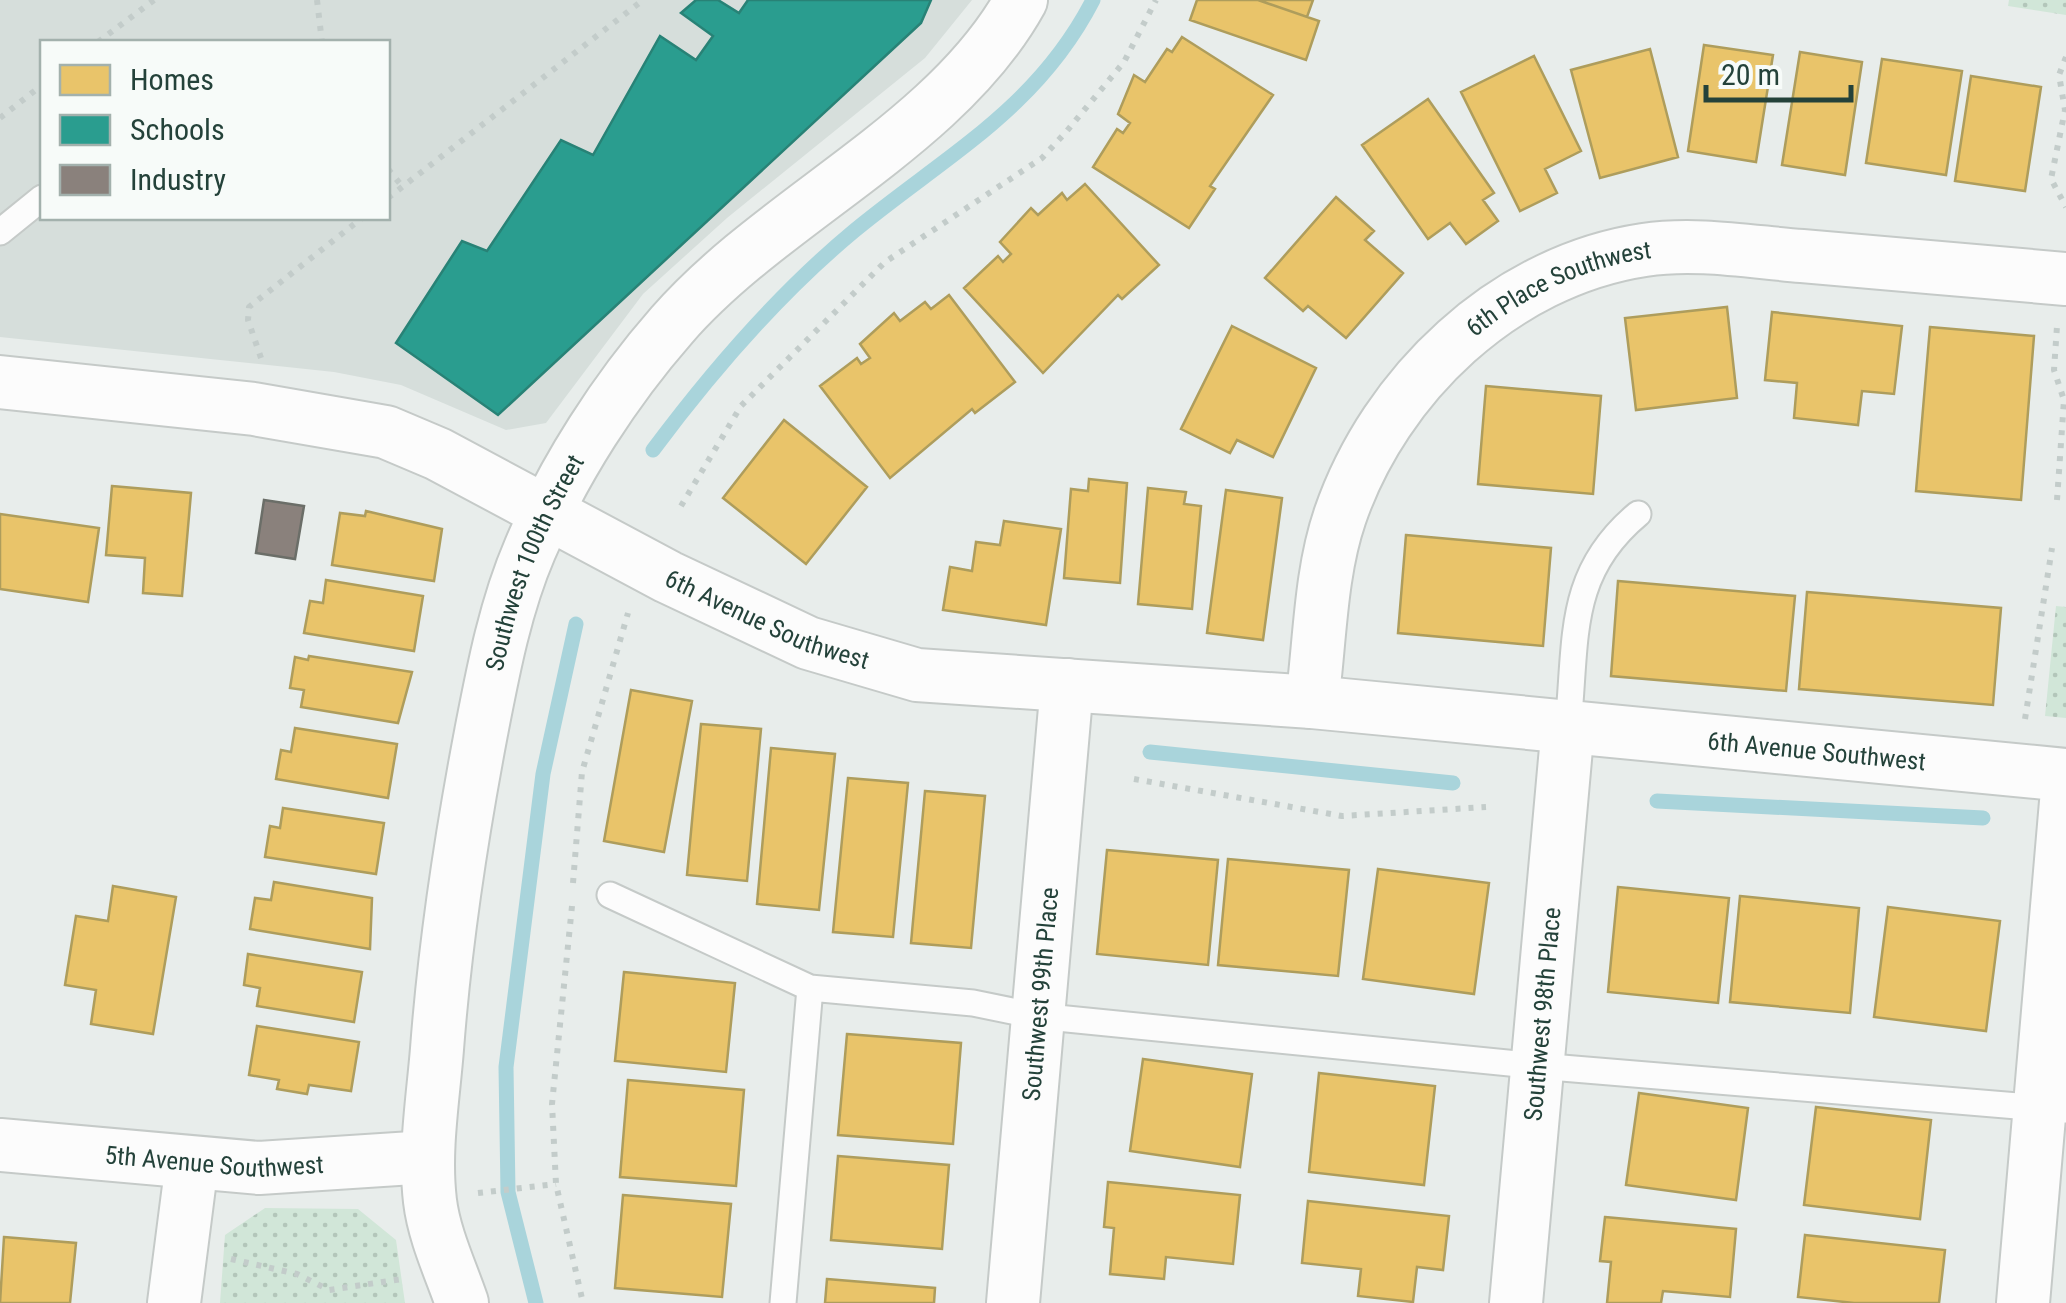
<svg xmlns="http://www.w3.org/2000/svg" width="2066" height="1303" font-family="'Roboto Condensed',sans-serif">
  <style>
    .built { fill: #d6dedb; fill-rule: evenodd }
    .park { fill: url(#park-dots) }
    .homes { fill: #e9c46a; stroke: #ae9d5c; stroke-width: 2.5 }
    .schools { fill: #2a9d8f; stroke: #288276; stroke-width: 2.5 }
    .industry { fill: #8a817c; stroke: #6b6e68; stroke-width: 2.5 }
    .lines { fill: none; stroke-linecap: round; stroke-linejoin: round }
    .stream { stroke: #a9d4db; stroke-width: 15 }
    .service-casing { stroke: #c5cac8; stroke-width: 29 }
    .minor-casing { stroke: #c5cac8; stroke-width: 56 }
    .path { stroke: #c3ccca; stroke-width: 6; stroke-dasharray: 5 8; stroke-linecap: butt }
    .service { stroke: #fcfcfc; stroke-width: 25 }
    .minor { stroke: #fcfcfc; stroke-width: 52 }
    .labels { text-anchor: middle; stroke-width: 10; stroke-linejoin: round; paint-order: stroke }
    .street-label { font-size: 25px; fill: #24423a; stroke: #f7fbf9 }
  </style>
  <defs>
    <pattern id="park-dots" width="8" height="8" patternUnits="userSpaceOnUse" patternTransform="scale(2.5)"><rect width="8" height="8" fill="#d1e6d8"/><path d="M2 2h.1M6 6h.1" fill="none" stroke="#b3c6ba" stroke-width="1.8" stroke-linecap="round"/></pattern>
  </defs>
  <rect width="100%" height="100%" fill="#e8edeb"/>
  <path class="built" d="M 0,0 L 972,0 L 925,58 L 727,218 L 643,294 L 546,423 L 506,430 L 401,385 L 334,372 L 0,337 ZM 42,42 L 388,42 L 388,218 L 42,218 Z"/>
  <path class="park" d="M 2009,0 L 2066,0 L 2066,15 L 2008,6 Z
    M 2056,606 L 2066,607 L 2066,718 L 2045,716 Z
    M 265,1208 L 358,1209 L 396,1240 L 405,1303 L 220,1303 L 225,1235 Z"/>
  <path class="homes" d="M 1197,0 L 1258,0 L 1319,21 L 1306,60 L 1190,20 Z
    M 1258,0 L 1313,0 L 1307,17 Z
    M 1182,37 L 1273,95 L 1210,186 L 1215,189 L 1189,228 L 1093,167 L 1117,129 L 1123,133 L 1130,123 L 1118,114 L 1134,75 L 1145,82 L 1167,49 L 1172,52 Z
    M 1704,45 L 1773,55 L 1756,162 L 1688,151 Z
    M 1650,49 L 1678,157 L 1600,178 L 1571,70 Z
    M 1800,52 L 1862,62 L 1845,175 L 1782,165 Z
    M 1534,56 L 1581,151 L 1545,169 L 1557,193 L 1520,211 L 1461,92 Z
    M 1882,59 L 1962,71 L 1946,175 L 1866,163 Z
    M 1971,76 L 2041,87 L 2025,191 L 1955,181 Z
    M 1428,99 L 1494,193 L 1483,200 L 1498,221 L 1466,244 L 1450,223 L 1428,239 L 1362,145 Z
    M 1085,184 L 1159,265 L 1122,299 L 1118,295 L 1043,373 L 964,288 L 998,256 L 1003,262 L 1011,254 L 1000,242 L 1031,208 L 1038,215 L 1062,193 L 1067,200 Z
    M 1336,197 L 1374,231 L 1365,240 L 1403,273 L 1346,338 L 1308,306 L 1303,311 L 1265,278 Z
    M 949,295 L 1015,382 L 975,413 L 972,409 L 890,478 L 820,386 L 857,358 L 861,364 L 870,358 L 860,344 L 894,313 L 900,321 L 925,302 L 931,309 Z
    M 1727,307 L 1737,398 L 1636,410 L 1625,318 Z
    M 1772,312 L 1902,326 L 1894,394 L 1862,391 L 1858,425 L 1794,418 L 1797,383 L 1765,380 Z
    M 1232,326 L 1316,368 L 1273,457 L 1237,440 L 1230,453 L 1181,429 Z
    M 1930,327 L 2034,336 L 2021,500 L 1916,491 Z
    M 1486,386 L 1601,396 L 1593,494 L 1478,484 Z
    M 784,420 L 867,487 L 806,564 L 723,498 Z
    M 1089,479 L 1127,483 L 1120,583 L 1064,578 L 1071,489 L 1088,491 Z
    M 112,486 L 191,493 L 182,596 L 143,593 L 145,558 L 106,555 Z
    M 1148,488 L 1186,492 L 1184,504 L 1201,506 L 1192,609 L 1138,604 Z
    M 1226,490 L 1282,498 L 1263,640 L 1207,633 Z
    M 366,511 L 442,529 L 434,581 L 332,565 L 340,513 L 365,516 Z
    M 0,514 L 99,528 L 88,602 L 0,589 Z
    M 1004,521 L 1061,529 L 1046,625 L 943,610 L 950,567 L 972,571 L 976,542 L 1000,545 Z
    M 1406,535 L 1551,548 L 1543,646 L 1398,633 Z
    M 326,580 L 423,596 L 414,651 L 304,633 L 310,601 L 323,603 Z
    M 1618,581 L 1795,596 L 1786,691 L 1611,676 Z
    M 1807,592 L 2001,608 L 1993,705 L 1799,689 Z
    M 309,656 L 412,672 L 398,723 L 301,707 L 304,690 L 290,688 L 295,657 L 308,660 Z
    M 631,690 L 692,701 L 664,852 L 604,841 Z
    M 701,724 L 761,729 L 747,881 L 687,875 Z
    M 295,728 L 397,744 L 388,798 L 276,779 L 281,750 L 291,752 Z
    M 771,748 L 835,754 L 819,910 L 757,904 Z
    M 848,778 L 908,783 L 893,937 L 833,932 Z
    M 925,791 L 985,796 L 971,948 L 911,943 Z
    M 283,808 L 384,823 L 376,874 L 265,857 L 270,826 L 280,828 Z
    M 1107,850 L 1218,860 L 1208,965 L 1097,954 Z
    M 1228,859 L 1349,870 L 1338,976 L 1218,965 Z
    M 1378,869 L 1489,883 L 1474,994 L 1363,979 Z
    M 274,882 L 372,898 L 370,949 L 250,929 L 255,898 L 271,900 Z
    M 113,886 L 176,897 L 153,1034 L 91,1024 L 96,990 L 65,985 L 76,916 L 108,921 Z
    M 1618,887 L 1729,898 L 1718,1003 L 1608,992 Z
    M 1740,896 L 1859,908 L 1850,1013 L 1730,1002 Z
    M 1888,907 L 2000,921 L 1986,1031 L 1874,1017 Z
    M 248,954 L 362,972 L 354,1022 L 257,1006 L 260,988 L 244,985 Z
    M 624,972 L 735,983 L 726,1072 L 615,1061 Z
    M 257,1026 L 359,1042 L 351,1091 L 309,1085 L 307,1094 L 277,1089 L 279,1080 L 249,1075 Z
    M 847,1034 L 961,1043 L 953,1144 L 838,1135 Z
    M 1143,1059 L 1252,1074 L 1240,1167 L 1130,1151 Z
    M 1319,1073 L 1435,1086 L 1424,1185 L 1309,1172 Z
    M 628,1080 L 744,1090 L 736,1186 L 620,1177 Z
    M 1639,1093 L 1748,1108 L 1736,1200 L 1626,1185 Z
    M 1816,1107 L 1931,1120 L 1920,1219 L 1804,1205 Z
    M 838,1156 L 949,1165 L 942,1249 L 831,1240 Z
    M 1108,1182 L 1240,1195 L 1233,1264 L 1166,1257 L 1164,1279 L 1110,1274 L 1114,1228 L 1104,1227 Z
    M 623,1195 L 731,1204 L 722,1297 L 615,1288 Z
    M 1308,1201 L 1449,1216 L 1443,1270 L 1417,1267 L 1413,1302 L 1358,1296 L 1361,1269 L 1302,1263 Z
    M 1605,1217 L 1736,1229 L 1730,1297 L 1663,1291 L 1661,1303 L 1607,1303 L 1611,1262 L 1600,1261 Z
    M 1805,1235 L 1945,1250 L 1939,1303 L 1854,1303 L 1798,1297 Z
    M 4,1237 L 76,1243 L 70,1303 L 0,1303 Z
    M 827,1279 L 935,1288 L 934,1303 L 825,1303 Z"/>
  <path class="schools" d="M 696,0 L 718,0 L 739,13 L 748,0 L 931,0 L 921,23 L 498,415 L 396,343 L 462,241 L 487,251 L 561,140 L 593,155 L 660,36 L 696,60 L 713,36 L 681,13 Z"/>
  <path class="industry" d="M 264,500 L 304,506 L 295,559 L 256,553 Z"/>
  <g class="lines">
    <path class="stream" d="M 653,450 C 712,371 778,294 854,231 C 945,156 1037,109 1093,0
      M 1150,752 L 1453,783
      M 1657,801 L 1983,818
      M 536,1303 L 508,1192 L 506,1067 L 543,774 L 576,624"/>
    <g class="service-casing">
      <path id="service" d="M 0,232 L 42,198
        M 1568,726 C 1577,639 1566,574 1638,514
        M 610,895 L 810,988 L 973,1003 L 1037,1016 L 1538,1066 L 2066,1110
        M 783,1303 L 810,988"/>
    </g>
    <g class="minor-casing">
      <g id="minor">
        <path id="s1" d="M 0,382 L 254,409 L 386,432 L 438,454 L 668,577 L 808,643 L 917,675 L 1312,702 L 2066,775"/>
        <path id="s2" d="M 1312,702 C 1320,642 1320,574 1340,516 C 1385,385 1504,271 1644,250 C 1696,242 1751,252 1802,256 C 1890,264 1978,271 2066,279"/>
        <path id="s3" d="M 0,1145 L 259,1168 L 428,1157"/>
        <path d="M 174,1303 L 192,1163"/>
        <path id="s4" d="M 462,1303 C 451,1271 434,1235 430,1201 C 424,1151 433,1099 437,1049 C 445,943 461,838 481,733 C 493,671 505,607 530,549 C 564,469 615,390 672,325 C 773,209 946,136 1021,0"/>
        <path id="s5" d="M 1013,1303 L 1067,685"/>
        <path id="s6" d="M 1516,1303 L 1568,726"/>
        <path d="M 2023,1303 L 2066,802"/>
      </g>
    </g>
    <path class="path" d="M 317,0 L 322,42
      M 98,42 L 154,0
      M 2066,57 L 2059,75 L 2065,110 L 2051,179 L 2066,207
      M 0,118 L 42,85
      M 388,169 L 402,186
      M 388,198 L 643,0
      M 261,358 L 248,320 L 249,307 L 362,218
      M 2057,500 L 2064,400 L 2054,370 L 2057,326
      M 681,506 L 741,406 L 885,262 L 1042,158 L 1066,132 L 1124,62 L 1156,0
      M 2025,719 L 2052,548
      M 1134,779 L 1342,816 L 1486,807
      M 573,883 L 582,772 L 628,613
      M 572,906 L 552,1104 L 556,1184 L 583,1303
      M 478,1193 L 556,1184
      M 231,1259 L 297,1274 L 329,1290 L 402,1279"/>
    <use href="#service" class="service"/>
    <use href="#minor" class="minor"/>
  </g>
  <g class="labels">
    <g class="street-label">
      <text dy="9" stroke="none"><textPath href="#s2" startOffset="518">6th Place Southwest</textPath></text>
      <text dy="9" stroke="none"><textPath href="#s4" startOffset="758">Southwest 100th Street</textPath></text>
      <text dy="9" stroke="none"><textPath href="#s1" startOffset="815">6th Avenue Southwest</textPath></text>
      <text dy="9" stroke="none"><textPath href="#s1" startOffset="1878">6th Avenue Southwest</textPath></text>
      <text dy="9" stroke="none"><textPath href="#s5" startOffset="310">Southwest 99th Place</textPath></text>
      <text dy="9" stroke="none"><textPath href="#s6" startOffset="290">Southwest 98th Place</textPath></text>
      <text dy="9" stroke="none"><textPath href="#s3" startOffset="215">5th Avenue Southwest</textPath></text>
    </g>
  </g>
  <rect x="40" y="40" width="350" height="180" fill="#f7fbf9" stroke="#a3b1ad" stroke-width="2.5"/>
  <rect x="60" y="65" width="50" height="30" fill="#e9c46a" stroke="#a3b1ad" stroke-width="2.5"/>
  <text x="130" y="90" font-size="30" fill="#24423a">Homes</text>
  <rect x="60" y="115" width="50" height="30" fill="#2a9d8f" stroke="#a3b1ad" stroke-width="2.5"/>
  <text x="130" y="140" font-size="30" fill="#24423a">Schools</text>
  <rect x="60" y="165" width="50" height="30" fill="#8a817c" stroke="#a3b1ad" stroke-width="2.5"/>
  <text x="130" y="190" font-size="30" fill="#24423a">Industry</text>
  <path d="M1706 85v15h145v-15" fill="none" stroke="#24423a" stroke-width="5"/>
  <text x="1721" y="85" font-size="30" fill="#24423a" stroke="#f7fbf9" stroke-width="8" paint-order="stroke">20 m</text>
</svg>
